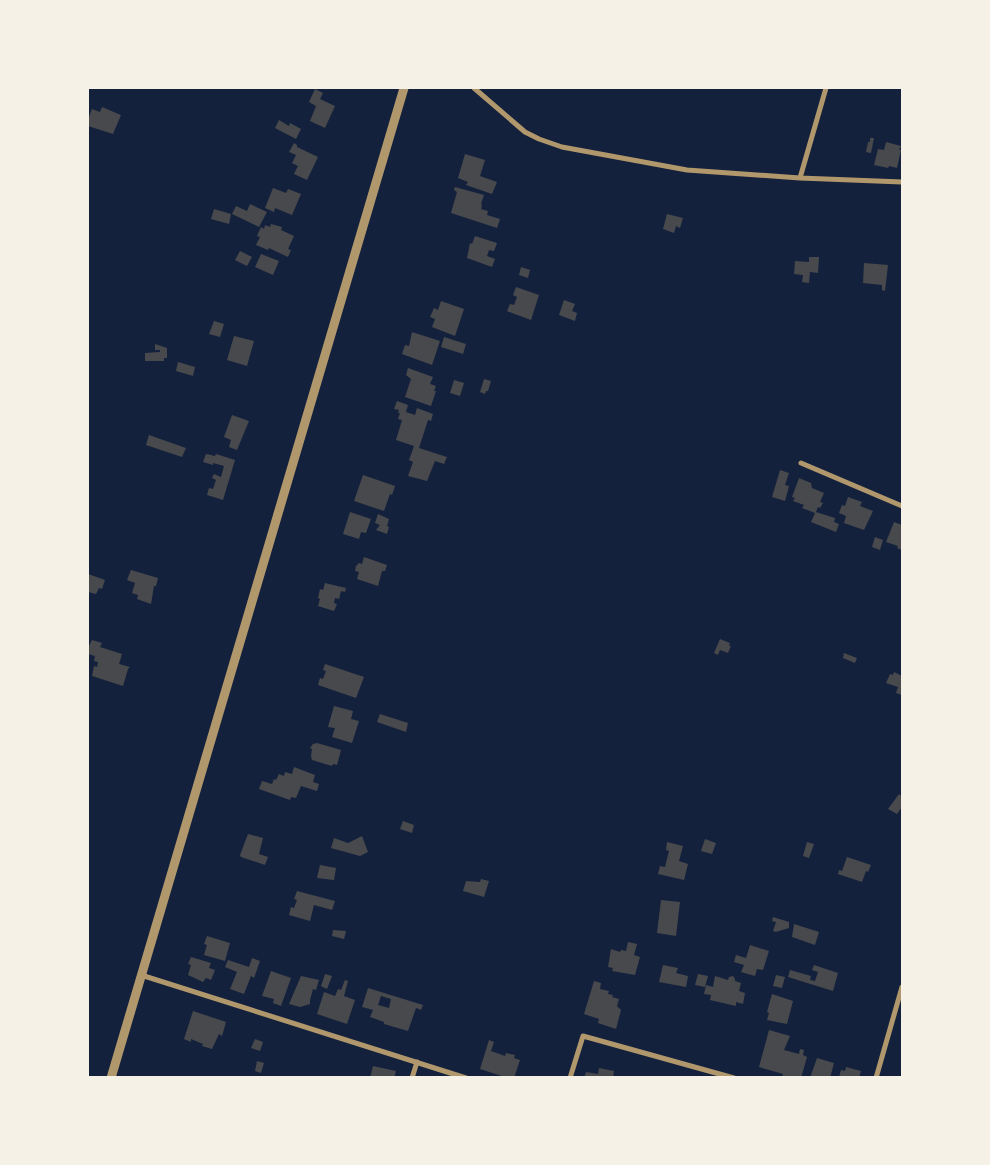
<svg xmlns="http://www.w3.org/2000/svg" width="990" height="1165" font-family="'IBM Plex Sans',sans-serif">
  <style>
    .building { fill: #48494c; fill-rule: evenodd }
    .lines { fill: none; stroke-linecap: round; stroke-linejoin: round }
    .minor { stroke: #b1986c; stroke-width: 5 }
    .tertiary { stroke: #b1986c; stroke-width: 9 }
  </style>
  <rect width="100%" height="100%" fill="#14213d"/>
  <path class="building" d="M 315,89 L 323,93 L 320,99 L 335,106 L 325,128 L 310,121 L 316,106 L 309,102 Z
    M 102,107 L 121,115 L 113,134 L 88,126 L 88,119 L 92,109 L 100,112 Z
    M 279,120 L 289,126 L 290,123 L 301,129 L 296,139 L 275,128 Z
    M 870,138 L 874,138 L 871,153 L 866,152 L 868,142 L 870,142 Z
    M 886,142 L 901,146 L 899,150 L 901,150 L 897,168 L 889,166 L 888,168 L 874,165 L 878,149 L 884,150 Z
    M 294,143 L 297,145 L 297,147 L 318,157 L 307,180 L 294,174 L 298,166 L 292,163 L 296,155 L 289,152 Z
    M 465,154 L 485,160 L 480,176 L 497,182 L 492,194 L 466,185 L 468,182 L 458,178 Z
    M 455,187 L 484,195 L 481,204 L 482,205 L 481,209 L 488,211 L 487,215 L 500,219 L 497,228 L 451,213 L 457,192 L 454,190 Z
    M 273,188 L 286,193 L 288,189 L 301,194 L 292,215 L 275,208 L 274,212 L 265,208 Z
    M 250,204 L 267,212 L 259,227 L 232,214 L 236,206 L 247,211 Z
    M 214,209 L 231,214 L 229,224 L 211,219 Z
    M 667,214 L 683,218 L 680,228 L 676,226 L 674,233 L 663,229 Z
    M 271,224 L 282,227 L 281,230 L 294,236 L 288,249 L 291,250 L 288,257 L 269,248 L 268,250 L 256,245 L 260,237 L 257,236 L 261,227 L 264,229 L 265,225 L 270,227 Z
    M 475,236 L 497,243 L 494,251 L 489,250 L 487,256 L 495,259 L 492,267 L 467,258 L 470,243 L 472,244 Z
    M 240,251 L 252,257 L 247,266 L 235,260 Z
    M 261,254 L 279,261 L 273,275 L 255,267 Z
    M 809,257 L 819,257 L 818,273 L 810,272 L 809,283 L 802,282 L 803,275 L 794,274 L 795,261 L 809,262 Z
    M 864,263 L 888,265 L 885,291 L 882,290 L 882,285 L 863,283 Z
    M 521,267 L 530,270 L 528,278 L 519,275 Z
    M 516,287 L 539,295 L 531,320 L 507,311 L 510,304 L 514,305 L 517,297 L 513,295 Z
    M 564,300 L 575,304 L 572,311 L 577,313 L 575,321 L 559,315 Z
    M 441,301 L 464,309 L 455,336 L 432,327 L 435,319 L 430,317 L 434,308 L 438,310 Z
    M 214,321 L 224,324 L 220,337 L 209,334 Z
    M 412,332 L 440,341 L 432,365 L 402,354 L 405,345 L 409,346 Z
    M 234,336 L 254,341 L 247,366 L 227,360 Z
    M 444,337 L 466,344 L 463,354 L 441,347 Z
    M 155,344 L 167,348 L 167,358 L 164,358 L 164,361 L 145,361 L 145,353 L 160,352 L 160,350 L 155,350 Z
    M 178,362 L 195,367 L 193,376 L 176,371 Z
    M 408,368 L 433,377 L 430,384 L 436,386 L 434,391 L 436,391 L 431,406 L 405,397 L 411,379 L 406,375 Z
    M 484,379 L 491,381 L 488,391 L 486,391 L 485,394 L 480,392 Z
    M 454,380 L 464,383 L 460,396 L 450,393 Z
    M 397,401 L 408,405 L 406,412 L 415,415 L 417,408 L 433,414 L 431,421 L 428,420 L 419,448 L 447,457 L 444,464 L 435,461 L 427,481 L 408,476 L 413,462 L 409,460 L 414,446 L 396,440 L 402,420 L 398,419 L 400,413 L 398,413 L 399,410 L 394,409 Z
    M 232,415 L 249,421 L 237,450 L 229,447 L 231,440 L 224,437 Z
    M 149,435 L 186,448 L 182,457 L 146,445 Z
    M 206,454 L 215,456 L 216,454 L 235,460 L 223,500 L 207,495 L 209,488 L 213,489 L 216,480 L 212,478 L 214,474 L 221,477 L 224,466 L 213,463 L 213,465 L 203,462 Z
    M 780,470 L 789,473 L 785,485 L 789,486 L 785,501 L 772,497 Z
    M 363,475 L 395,486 L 392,495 L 390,494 L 384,511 L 354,501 Z
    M 799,478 L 811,483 L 812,488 L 824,493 L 820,502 L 823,503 L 820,508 L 818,507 L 816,512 L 835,518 L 834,522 L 839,524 L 836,532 L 811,522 L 815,513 L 802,508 L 804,505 L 793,501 L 795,498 L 792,497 Z
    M 848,497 L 862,502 L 860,506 L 873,511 L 864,530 L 844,523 L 846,516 L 839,513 L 842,505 L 845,506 Z
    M 350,512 L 371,519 L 366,533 L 361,532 L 359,539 L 343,534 Z
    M 378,514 L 389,519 L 387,526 L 389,527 L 387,534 L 376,530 L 380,525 L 375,523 Z
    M 894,522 L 902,525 L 902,550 L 897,548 L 898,546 L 886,542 Z
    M 875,537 L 883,540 L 880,550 L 872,547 Z
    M 364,557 L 387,565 L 385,571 L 382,571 L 378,586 L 357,579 L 359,572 L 355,571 L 356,566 L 359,563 L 362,564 Z
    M 131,570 L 158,578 L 156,586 L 154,586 L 151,604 L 137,599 L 138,595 L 132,593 L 135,583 L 127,580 Z
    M 88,574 L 105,580 L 102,589 L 99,588 L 96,594 L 88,592 Z
    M 325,583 L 346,588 L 345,592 L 341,591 L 339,599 L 335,598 L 334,603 L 337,604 L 334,611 L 318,606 L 320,599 L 318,598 L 320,589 L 323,590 Z
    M 720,639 L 730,643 L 729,646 L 731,646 L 728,653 L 720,650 L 718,655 L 714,653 Z
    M 92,640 L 102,643 L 100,647 L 122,654 L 119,664 L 130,667 L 128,669 L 123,686 L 92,676 L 94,666 L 97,667 L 98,662 L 94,661 L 95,656 L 88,654 L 88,645 L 89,646 Z
    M 844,653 L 857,658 L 855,663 L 843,658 Z
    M 325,664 L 364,677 L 356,698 L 318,685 L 320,678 L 323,679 L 326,671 L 323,670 Z
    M 894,672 L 902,676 L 902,695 L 896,693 L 898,687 L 886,683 L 890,674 L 893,675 Z
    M 334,706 L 353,711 L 351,719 L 359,721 L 352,743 L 332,737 L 335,728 L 328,727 Z
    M 380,714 L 408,723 L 406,732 L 377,722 Z
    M 317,743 L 341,750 L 337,765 L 333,764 L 332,766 L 312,760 L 311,756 L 312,749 L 310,748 L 313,744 Z
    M 294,767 L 315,775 L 313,782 L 319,784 L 317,791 L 301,786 L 296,798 L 291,797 L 290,800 L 259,789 L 262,781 L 272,784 L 274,779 L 276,780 L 279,774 L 284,776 L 285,772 L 292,774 Z
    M 899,794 L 902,797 L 902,807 L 897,814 L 888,809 Z
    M 403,821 L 414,825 L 412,833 L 400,829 Z
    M 248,834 L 263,838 L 259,854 L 268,857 L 265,865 L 241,857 L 240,855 Z
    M 362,836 L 368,852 L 360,856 L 331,848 L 334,838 L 348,843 Z
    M 705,839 L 716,843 L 712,854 L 701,851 Z
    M 667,842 L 683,846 L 679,861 L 688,864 L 684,880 L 658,874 L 660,866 L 665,867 L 669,851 L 666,850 Z
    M 807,842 L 814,844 L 809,858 L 803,856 Z
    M 847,857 L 871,865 L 868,872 L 866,871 L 862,882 L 838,874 L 839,870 L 842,871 Z
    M 320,865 L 336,868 L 334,880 L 317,878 Z
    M 481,879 L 489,881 L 484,897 L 463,891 L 466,881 L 480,882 Z
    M 297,891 L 335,901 L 332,910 L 314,905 L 310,921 L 289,915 L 291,907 L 294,908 L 297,900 L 294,899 Z
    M 661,900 L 680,902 L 676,936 L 657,933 Z
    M 773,917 L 789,922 L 789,928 L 776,932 L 773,931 L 776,922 L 772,921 Z
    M 794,924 L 819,932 L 815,945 L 792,937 Z
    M 333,930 L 346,931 L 344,939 L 332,936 Z
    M 207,936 L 230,943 L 225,961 L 204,955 L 207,945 L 204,944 Z
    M 628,942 L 637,944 L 634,955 L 640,957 L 635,975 L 612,971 L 613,968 L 608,967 L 611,949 L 620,952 L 621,950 L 626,951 Z
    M 750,945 L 769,951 L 763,970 L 757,969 L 755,976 L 741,972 L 744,965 L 734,962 L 736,955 L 746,958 Z
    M 191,957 L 211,963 L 209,968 L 215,970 L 211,980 L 206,978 L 203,982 L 188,975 L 191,965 L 188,964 Z
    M 252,958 L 260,961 L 254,978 L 251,976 L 244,994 L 230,989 L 237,972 L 225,967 L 228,960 L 249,967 Z
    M 663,965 L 678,968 L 676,973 L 688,976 L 686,987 L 659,982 Z
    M 814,965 L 838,973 L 833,991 L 788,977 L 790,970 L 811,976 L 810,980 L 815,981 L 818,972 L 812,970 Z
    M 271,971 L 291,978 L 281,1006 L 273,1003 L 274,999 L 262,996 Z
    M 325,974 L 332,976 L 327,989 L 321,986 Z
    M 698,974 L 708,976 L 705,987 L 695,985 Z
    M 776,975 L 785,977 L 782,988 L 773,986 Z
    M 301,976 L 319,980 L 316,990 L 313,989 L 310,1000 L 310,1004 L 300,1007 L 289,1004 Z
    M 715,976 L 728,980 L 729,977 L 733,976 L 735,979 L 735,981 L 741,983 L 739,991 L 745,993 L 743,1004 L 736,1002 L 736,1006 L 710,1000 L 711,995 L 704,994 L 706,985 L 713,987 Z
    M 345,980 L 348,981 L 344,996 L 355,1000 L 347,1024 L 317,1014 L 324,992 L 335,996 L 338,989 L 341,990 Z
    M 594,981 L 601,983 L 600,989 L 609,991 L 608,994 L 613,995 L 612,997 L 619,999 L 617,1006 L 621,1010 L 616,1029 L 598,1023 L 599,1019 L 584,1014 Z
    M 368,988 L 423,1005 L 421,1010 L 416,1008 L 408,1031 L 384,1024 L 384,1022 L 370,1017 L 373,1010 L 362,1007 ZM 381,996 L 391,999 L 389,1008 L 378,1005 Z
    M 772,994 L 793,1001 L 787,1024 L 767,1020 L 769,1013 L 767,1012 Z
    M 193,1011 L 226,1022 L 222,1036 L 219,1034 L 212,1049 L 202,1046 L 203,1044 L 191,1039 L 191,1042 L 184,1039 Z
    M 769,1030 L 790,1036 L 784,1050 L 799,1054 L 800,1049 L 804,1050 L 803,1055 L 807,1057 L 801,1078 L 782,1078 L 783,1074 L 759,1067 Z
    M 255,1039 L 263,1042 L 260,1051 L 251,1048 Z
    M 489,1040 L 494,1042 L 491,1051 L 505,1056 L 506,1053 L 515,1055 L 514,1058 L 520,1060 L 514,1078 L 508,1078 L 480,1069 Z
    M 817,1058 L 834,1063 L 830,1078 L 810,1078 Z
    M 257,1061 L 264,1063 L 261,1073 L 255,1071 Z
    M 373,1066 L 396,1071 L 394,1078 L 370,1078 Z
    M 846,1067 L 861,1071 L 859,1078 L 839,1077 L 841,1070 L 845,1071 Z
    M 599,1068 L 614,1071 L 613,1078 L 584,1078 L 586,1072 L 598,1074 Z"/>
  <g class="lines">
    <path class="minor" d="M 474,88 L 525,132 L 539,139 L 562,147 L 687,170 L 800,178 L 902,182
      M 800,178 L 826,88
      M 801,463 L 902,506
      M 141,975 L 466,1078
      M 412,1078 L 417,1062
      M 570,1078 L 583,1036 L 734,1078
      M 876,1078 L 902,987"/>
    <path class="tertiary" d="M 111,1078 L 404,88"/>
  </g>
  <rect width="990" height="1165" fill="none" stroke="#f6f1e7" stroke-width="178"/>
</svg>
